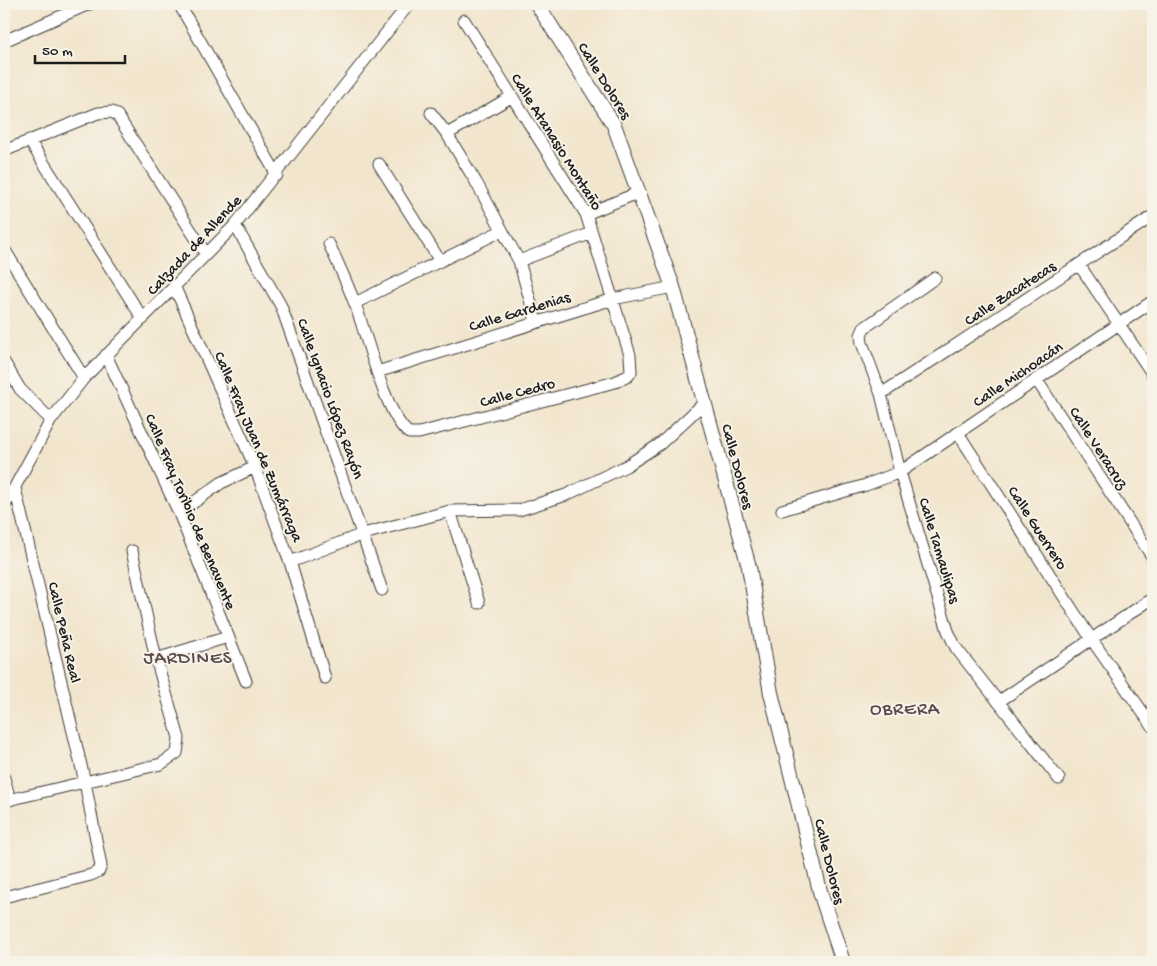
<svg xmlns="http://www.w3.org/2000/svg" width="1157" height="966" font-family="'Gochi Hand',sans-serif">
  <style>
    .lines { fill: none; stroke-linecap: round; stroke-linejoin: round }
    .minor-casing { stroke: #3c3a37; stroke-width: 13 }
    .tertiary-casing { stroke: #3c3a37; stroke-width: 16 }
    .minor { stroke: #fff; stroke-width: 11 }
    .tertiary { stroke: #fff; stroke-width: 14 }
    .labels { text-anchor: middle; stroke-width: 4; stroke-linejoin: round; paint-order: stroke }
    .street-label { font-size: 16px; fill: #1c1c1c; stroke: #f7f3e8 }
    .quarter-label { font-size: 19px; letter-spacing: 1px; fill: #5d4950; stroke: #f7f3e8 }
  </style>
  <rect width="100%" height="100%" fill="#f7f3e8"/>
  <filter id="ink" filterUnits="userSpaceOnUse"><feTurbulence type="fractalNoise" baseFrequency=".02" numOctaves="2"/><feDisplacementMap in="SourceGraphic" scale="10" xChannelSelector="R" yChannelSelector="G"/><feConvolveMatrix kernelMatrix="1 2 1 2 8 2 1 2 1" color-interpolation-filters="sRGB"/></filter>
  <filter id="wash" filterUnits="userSpaceOnUse"><feTurbulence type="fractalNoise" baseFrequency=".0096" numOctaves="4" result="noise"/><feDisplacementMap in="SourceGraphic" scale="20" xChannelSelector="R" yChannelSelector="G"/><feGaussianBlur stdDeviation="1.12" result="paint"/><feColorMatrix in="noise" values="0 0 0 0 0 0 0 0 0 0 0 0 0 0 0 0 0 1.4 0 .05"/><feComposite in="paint" operator="in"/></filter>
  <g filter="url(#wash)">
    <rect width="100%" height="100%" fill="#f2e5cd"/>
  </g>
  <g filter="url(#ink)">
    <g class="lines">
      <g class="minor-casing">
        <path id="minor" d="M 179,4 L 277,175
          M 4,41 L 89,4
          M 431,113 L 447,134 L 476,182 L 519,261 L 536,321
          M 447,134 L 511,97
          M 29,140 L 143,319
          M 4,151 L 98,113 L 112,112 L 117,115 L 206,254
          M 379,164 L 440,261
          M 586,214 L 640,192
          M 235,225 L 281,306 L 382,590
          M 329,244 C 338,263 347,283 355,304 C 366,332 386,418 409,433 L 419,433 L 615,382 L 628,376 L 631,372 L 630,355 L 586,214 L 464,20
          M 4,249 L 84,378
          M 519,261 L 592,233
          M 1080,266 L 1153,375
          M 935,278 L 864,328 L 861,335 L 862,343 L 881,394 L 900,472 L 948,631 L 956,648 L 1059,779
          M 175,288 L 255,467 L 290,562 L 325,678
          M 355,303 L 501,231
          M 106,355 L 179,513 L 246,681
          M 4,362 L 20,389 L 51,420
          M 377,372 L 613,299 L 673,287
          M 1036,379 L 1153,558
          M 881,394 L 1153,216
          M 958,433 L 1092,640 L 1153,727
          M 4,507 L 51,420 L 84,378 L 235,225 L 409,4
          M 782,510 L 866,485 L 900,472 L 1153,301
          M 450,511 L 479,603
          M 179,513 L 221,483 L 255,467
          M 290,562 L 363,534 L 450,511 L 519,510 L 566,495 L 626,466 L 660,444 L 704,403
          M 156,659 L 228,637
          M 998,702 L 1153,598
          M 4,778 L 10,800
          M 4,801 L 161,764 L 177,753 L 179,738 L 156,659 L 132,551
          M 4,897 L 91,875 L 99,871 L 101,866 L 85,782 L 15,488"/>
      </g>
      <g class="tertiary-casing">
        <path id="tertiary" d="M 537,4 L 614,125 L 673,287 L 749,567 L 771,693 L 821,895 L 843,962"/>
      </g>
      <use href="#minor" class="minor"/>
      <use href="#tertiary" class="tertiary"/>
    </g>
  </g>
  <g class="labels">
    <g class="street-label">
      <text transform="translate(606 80) rotate(58)" y="6">Calle Dolores</text>
      <text transform="translate(558 141) rotate(58)" y="6">Calle Atanasio Montaño</text>
      <text transform="translate(193 244) rotate(-47)" y="6">Calzada de Allende</text>
      <text transform="translate(1009 292) rotate(-33)" y="6">Calle Zacatecas</text>
      <text transform="translate(519 310) rotate(-17)" y="6">Calle Gardenias</text>
      <text transform="translate(1017 373) rotate(-34)" y="6">Calle Michoacán</text>
      <text transform="translate(517 391) rotate(-15)" y="6">Calle Cedro</text>
      <text transform="translate(332 398) rotate(70)" y="6">Calle Ignacio López Rayón</text>
      <text transform="translate(260 446) rotate(67)" y="6">Calle Fray Juan de Zumárraga</text>
      <text transform="translate(1100 447) rotate(57)" y="6">Calle Veracruz</text>
      <text transform="translate(739 466) rotate(75)" y="6">Calle Dolores</text>
      <text transform="translate(192 511) rotate(67)" y="6">Calle Fray Toribio de Benavente</text>
      <text transform="translate(1039 527) rotate(57)" y="6">Calle Guerrero</text>
      <text transform="translate(941 550) rotate(73)" y="6">Calle Tamaulipas</text>
      <text transform="translate(66 632) rotate(77)" y="6">Calle Peña Real</text>
      <text transform="translate(831 861) rotate(76)" y="6">Calle Dolores</text>
    </g>
    <g class="quarter-label">
      <text x="188" y="663">JARDINES</text>
      <text x="905" y="714">OBRERA</text>
    </g>
  </g>
  <rect width="1157" height="966" fill="none" stroke="#f7f3e8" stroke-width="20"/>
  <path d="M35 55v8h90v-8" fill="none" stroke="#1c1c1c" stroke-width="2.5"/>
  <text x="42" y="55" font-size="15" fill="#1c1c1c" stroke="#f7f3e8" stroke-width="4" paint-order="stroke">50 m</text>
</svg>
